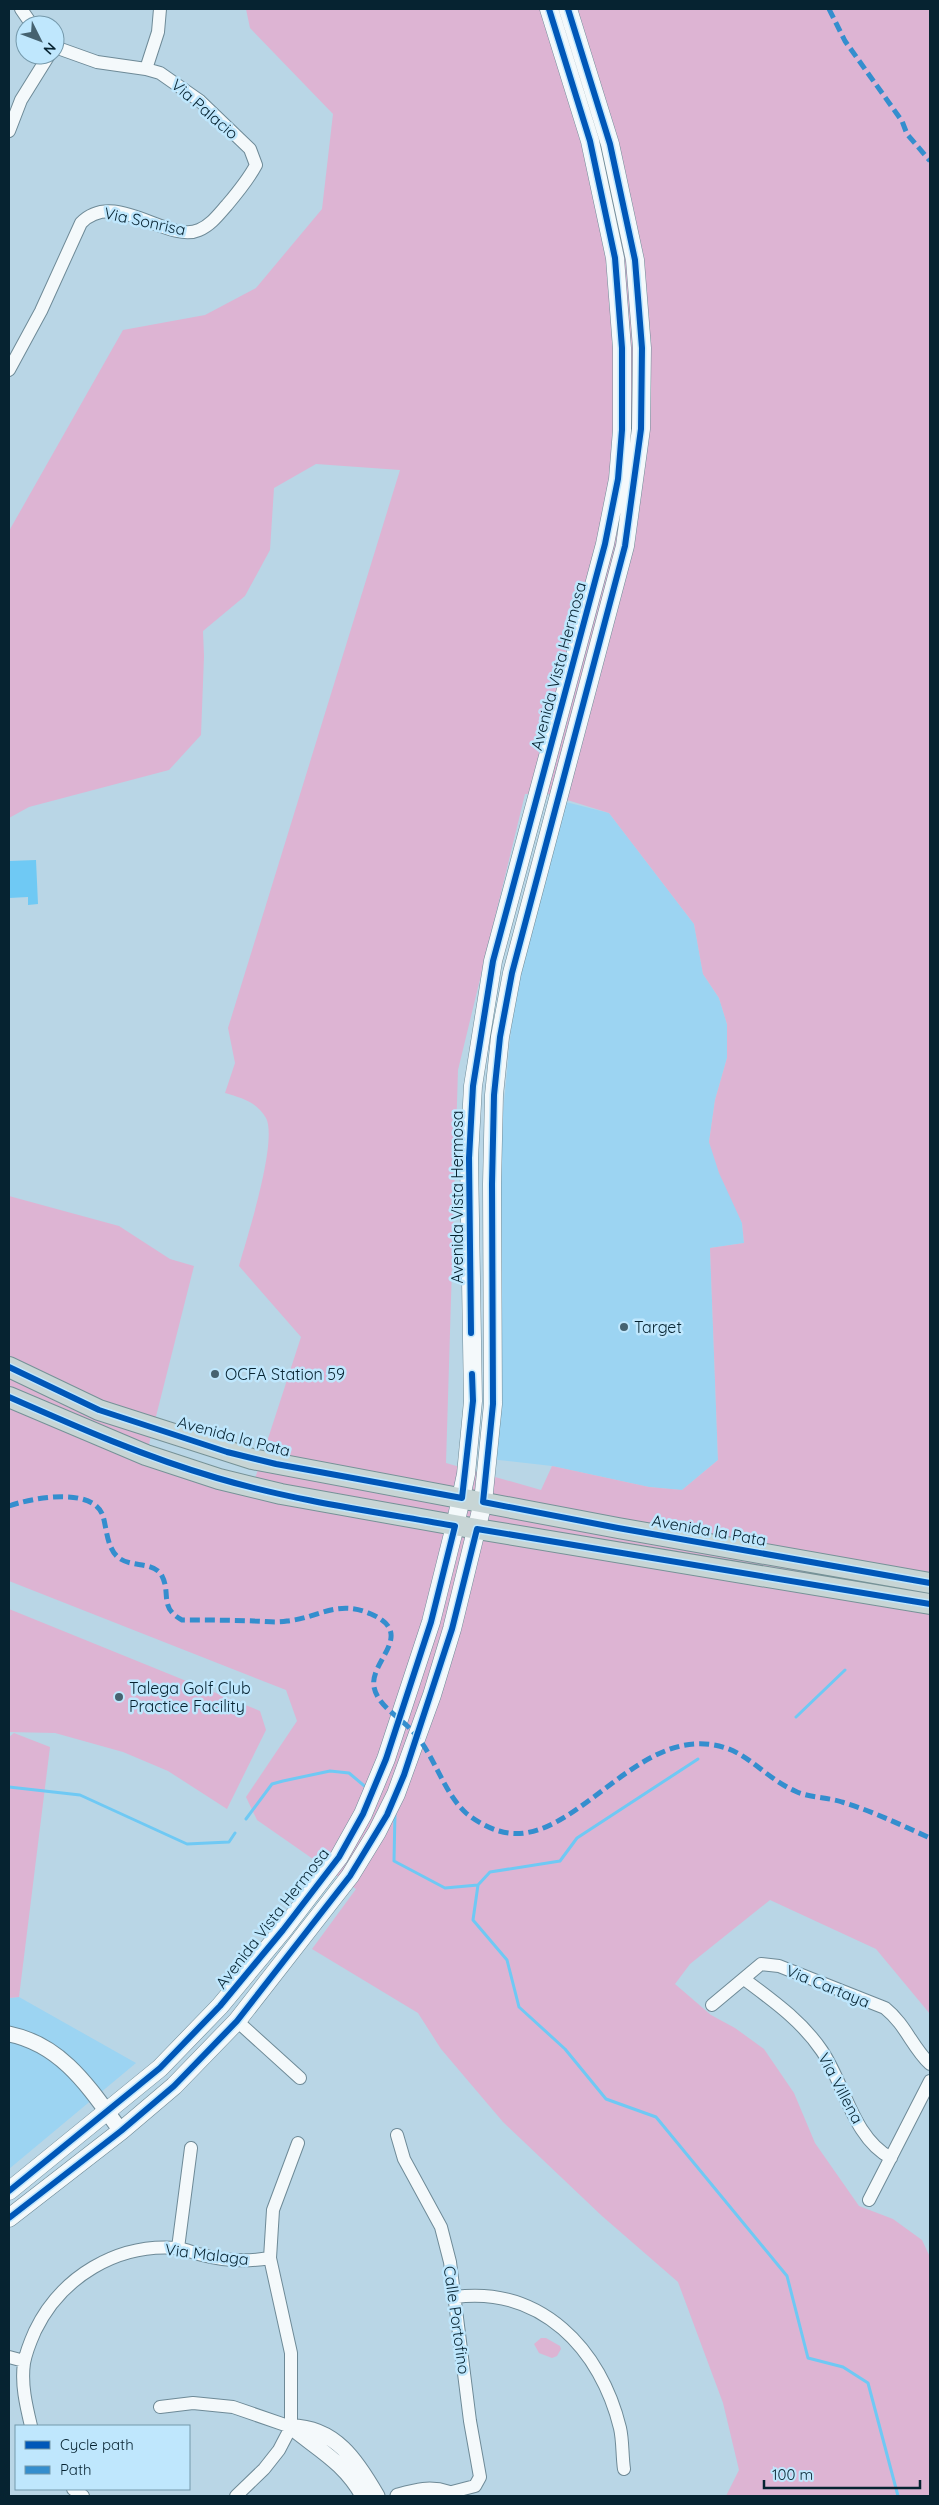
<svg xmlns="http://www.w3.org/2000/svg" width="939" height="2505" font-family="Quicksand,sans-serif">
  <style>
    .built { fill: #9cd4f2 }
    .green { fill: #ddb4d3; fill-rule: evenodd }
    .water { fill: #6fc9f4 }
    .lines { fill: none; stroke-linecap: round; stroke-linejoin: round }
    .stream { stroke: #6fc9f4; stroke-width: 3 }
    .minor-casing { stroke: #6e8a97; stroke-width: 14 }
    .tertiary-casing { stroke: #6e8a97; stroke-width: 17 }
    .secondary-casing { stroke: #6e8a97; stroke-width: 19 }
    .trunk-casing { stroke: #769297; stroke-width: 22 }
    .minor { stroke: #f4f9fb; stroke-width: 12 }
    .tertiary { stroke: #f4f9fb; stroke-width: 15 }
    .secondary { stroke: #f4f9fb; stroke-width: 18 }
    .trunk { stroke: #c7d5d5; stroke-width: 20 }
    .quiet { stroke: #348ece; stroke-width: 5; stroke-dasharray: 10 5; stroke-linecap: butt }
    .cycleway-casing { stroke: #bfe7fd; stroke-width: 9 }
    .cycleway { stroke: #0057b8; stroke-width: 6 }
    .poi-dot { fill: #456270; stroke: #bfe7fd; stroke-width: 2 }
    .labels { text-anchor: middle; stroke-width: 5; stroke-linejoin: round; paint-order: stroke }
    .street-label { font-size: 16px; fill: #062331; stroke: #bfe7fd }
    .poi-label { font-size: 16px; fill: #062331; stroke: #bfe7fd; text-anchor: start }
  </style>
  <rect width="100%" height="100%" fill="#b9d6e6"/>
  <path class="built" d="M 562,801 L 609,813 L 694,924 L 703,974 L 719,998 L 727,1024 L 727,1058 L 715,1100 L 709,1142 L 742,1223 L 744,1243 L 710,1248 L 718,1460 L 682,1490 L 649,1487 L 552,1466 L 490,1459 L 498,1166 L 516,977 Z
    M 19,1997 L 136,2063 L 9,2169 L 9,1998 Z"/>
  <path class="green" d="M 246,9 L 930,9 L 930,2014 L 876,1949 L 770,1900 L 690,1964 L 675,1984 L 711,2015 L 735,2028 L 764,2049 L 794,2093 L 815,2143 L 859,2206 L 893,2219 L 922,2240 L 930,2257 L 930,2496 L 726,2496 L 739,2470 L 723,2403 L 678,2282 L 602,2216 L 503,2122 L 441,2049 L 418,2013 L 312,1949 L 356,1889 L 257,1820 L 246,1797 L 297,1721 L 286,1690 L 9,1581 L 9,1196 L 119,1226 L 170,1259 L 194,1266 L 145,1460 L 186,1479 L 250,1494 L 301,1337 L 239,1266 C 247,1238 278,1141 266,1118 C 257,1102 242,1098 225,1093 L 235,1063 L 228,1028 L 400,470 L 316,464 L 274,488 L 270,550 L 245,596 L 203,631 L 204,656 L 201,735 L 169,770 L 29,807 L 9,818 L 9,531 L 123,330 L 205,315 L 256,288 L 322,209 L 333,114 L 250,28 ZM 525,794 L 548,794 L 609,813 L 694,924 L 703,974 L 719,998 L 727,1024 L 727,1058 L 715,1100 L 709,1142 L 719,1173 L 742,1223 L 744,1243 L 710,1248 L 718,1460 L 682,1490 L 649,1487 L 552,1466 L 541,1490 L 446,1463 L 458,1070 Z
    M 9,1609 L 260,1711 L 266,1730 L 227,1809 L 168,1771 L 123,1752 L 55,1733 L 9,1732 Z
    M 14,1733 L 50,1747 L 19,1997 L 9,1998 L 9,1737 Z
    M 541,2338 L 546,2338 L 560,2346 L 561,2349 L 557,2356 L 552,2358 L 539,2353 L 534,2344 Z"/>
  <path class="water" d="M 36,860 L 38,904 L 28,905 L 28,897 L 9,898 L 9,861 Z"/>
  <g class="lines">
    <path class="stream" d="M 796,1717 L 845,1670
      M 9,1787 L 80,1795 L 187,1844 L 229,1842 L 235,1833
      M 395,1812 L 394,1861 L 445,1888 L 478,1885 L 473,1920 L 507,1960 L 519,2007 L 565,2049 L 606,2099 L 656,2117 L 787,2276 L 808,2358 L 843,2367 L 868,2383 L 898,2496
      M 246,1819 L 272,1784 L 283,1781 L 330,1771 L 349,1773 L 368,1789
      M 478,1885 L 490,1872 L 560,1861 L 577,1838 L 698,1759"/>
    <g class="minor-casing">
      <path id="minor" d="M 21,9 L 32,25
        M 146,69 L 158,32 L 160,9
        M 9,131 L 21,100 L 49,55
        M 9,370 L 41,311 L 81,223 C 115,188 168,244 199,230 C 211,225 219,214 227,205 C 238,192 248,180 256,165 L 250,149 L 200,101 L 160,73 L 146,69 L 97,62 L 55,47
        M 744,1979 C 772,2000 802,2021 822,2051 C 845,2085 853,2138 891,2158
        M 712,2005 L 761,1964 L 779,1966 L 885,2008 C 906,2025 912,2047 930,2064
        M 237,2021 L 300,2078
        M 397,2135 L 404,2159 L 441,2227 L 450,2262 L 470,2421 L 480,2477 L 475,2486 L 448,2493
        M 869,2200 L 930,2081
        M 178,2248 L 191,2148
        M 455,2297 C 541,2286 601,2349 620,2428 C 623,2441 622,2456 624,2469
        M 9,2357 L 24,2361
        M 160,2407 L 193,2403 L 233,2407 L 291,2427
        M 31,2426 C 26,2405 21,2384 24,2363 C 26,2352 31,2340 35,2331 C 61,2277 117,2243 177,2248 C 185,2249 194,2253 202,2255 C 225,2261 247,2262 270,2258 L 273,2210 L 298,2143
        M 73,2489 L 83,2496
        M 236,2496 L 264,2469 L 279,2450 L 291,2427 L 291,2353 L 270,2258"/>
    </g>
    <g class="tertiary-casing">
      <path id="tertiary" d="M 9,2034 C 63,2045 90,2089 121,2131
        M 291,2427 C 335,2427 357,2461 377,2496
        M 291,2427 C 319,2450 345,2463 363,2496
        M 398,2496 C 416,2491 430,2487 448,2493"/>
    </g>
    <g class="secondary-casing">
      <path id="secondary" d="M 9,2191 L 160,2068 L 220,2006 L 283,1930 L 339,1857 L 363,1814 L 386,1759 L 431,1622 L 455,1526 L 466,1474 L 473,1401 L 469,1158 L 473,1086 L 493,961 L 605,544 L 618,479 L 622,430 L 622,348 L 615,258 L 590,141 L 549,9
        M 9,2218 L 121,2131 L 174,2086 L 237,2021 L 350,1876 L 377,1832 L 396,1794 L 432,1695 L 452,1629 L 483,1502 L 493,1404 L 492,1184 L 494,1095 L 500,1037 L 512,973 L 625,546 L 641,429 L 642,348 L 635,260 L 610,144 L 568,9"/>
    </g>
    <g class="trunk-casing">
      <path id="trunk" d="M 9,1367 L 99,1410 L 252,1459 L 618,1528 L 930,1583
        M 9,1397 L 146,1455 L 219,1479 L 281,1494 L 477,1529 L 930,1604"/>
    </g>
    <use href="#minor" class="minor"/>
    <use href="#tertiary" class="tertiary"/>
    <use href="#secondary" class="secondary"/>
    <use href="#trunk" class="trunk"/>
    <path class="quiet" d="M 829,9 L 845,41 L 902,121 L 907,134 L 930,161
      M 9,1506 C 31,1498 93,1486 103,1516 C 107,1530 107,1549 119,1558 C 131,1567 152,1562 161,1574 C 172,1593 158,1607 182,1620 C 206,1620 230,1620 254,1621 C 265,1621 276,1623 287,1621 C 318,1618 337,1599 371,1614 C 417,1634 369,1661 374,1687 C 378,1707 402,1718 414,1733 C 435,1756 443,1792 466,1813 C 474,1820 488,1828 499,1831 C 564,1851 622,1749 694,1744 C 743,1741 757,1774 795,1791 C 809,1798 827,1797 842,1802 C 872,1811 901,1825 930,1838"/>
    <g class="cycleway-casing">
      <path id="cycleway" d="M 568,9 L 610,144 L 635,260 L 642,348 L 641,429 L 625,546 L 512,973 L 500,1037 L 494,1095 L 492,1184 L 493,1404 L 483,1502 L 618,1528 L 930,1583
        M 471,1333 L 469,1158 L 473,1086 L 493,961 L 605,544 L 618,479 L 622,430 L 622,348 L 615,258 L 590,141 L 549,9
        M 9,1367 L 99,1410 L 227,1452 L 276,1464 L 462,1498 L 473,1401 L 472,1374
        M 9,1397 C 77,1427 145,1457 217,1478 C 295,1501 376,1512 455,1526 L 431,1622 L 386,1759 L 363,1814 L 339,1857 L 283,1930 L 220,2006 L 160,2068 L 9,2191
        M 9,2218 L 121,2131 L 174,2086 L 237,2021 L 350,1876 L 387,1815 L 404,1775 L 452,1629 L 477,1529 L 930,1604"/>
    </g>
    <use href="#cycleway" class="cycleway"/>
  </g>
  <g class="poi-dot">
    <circle cx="624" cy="1327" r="5"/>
    <circle cx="215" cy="1374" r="5"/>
    <circle cx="119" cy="1697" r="5"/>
  </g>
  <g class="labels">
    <g class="street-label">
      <text transform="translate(205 109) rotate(41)" y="6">Via Palacio</text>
      <text transform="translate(145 221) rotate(12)" y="6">Via Sonrisa</text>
      <text transform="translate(558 666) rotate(-75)" y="6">Avenida Vista Hermosa</text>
      <text transform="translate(457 1197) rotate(-90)" y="6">Avenida Vista Hermosa</text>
      <text transform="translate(234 1436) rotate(15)" y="6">Avenida la Pata</text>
      <text transform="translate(709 1530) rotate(10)" y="6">Avenida la Pata</text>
      <text transform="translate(272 1918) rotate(-52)" y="6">Avenida Vista Hermosa</text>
      <text transform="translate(828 1986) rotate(22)" y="6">Via Cartaya</text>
      <text transform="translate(841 2088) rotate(62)" y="6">Via Villena</text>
      <text transform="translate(207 2254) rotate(7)" y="6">Via Malaga</text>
      <text transform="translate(457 2320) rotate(82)" y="6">Calle Portofino</text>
    </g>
    <g class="poi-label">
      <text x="634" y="1333">Target</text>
      <text x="225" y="1380">OCFA Station 59</text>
      <text x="129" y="1694">Talega Golf Club<tspan x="129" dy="18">Practice Facility</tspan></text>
    </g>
  </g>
  <rect width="939" height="2505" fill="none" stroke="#062331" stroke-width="20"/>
  <rect x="15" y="2425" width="175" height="65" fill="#bfe7fd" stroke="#7599ab"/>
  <rect x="25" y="2441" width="25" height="8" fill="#0057b8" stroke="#7599ab"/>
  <text x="60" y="2450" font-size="15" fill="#062331">Cycle path</text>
  <rect x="25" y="2466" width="25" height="8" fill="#348ece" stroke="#7599ab"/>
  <text x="60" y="2475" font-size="15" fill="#062331">Path</text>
  <g transform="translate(40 40) rotate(132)"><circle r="24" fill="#bfe7fd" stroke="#7599ab"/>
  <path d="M0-4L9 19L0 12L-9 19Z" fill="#456270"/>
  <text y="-8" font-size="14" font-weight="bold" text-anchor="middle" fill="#062331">N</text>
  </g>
  <path d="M764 2480v8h156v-8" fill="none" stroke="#062331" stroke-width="2.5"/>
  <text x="772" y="2480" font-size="15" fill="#062331" stroke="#bfe7fd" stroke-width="4" paint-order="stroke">100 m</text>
</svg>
